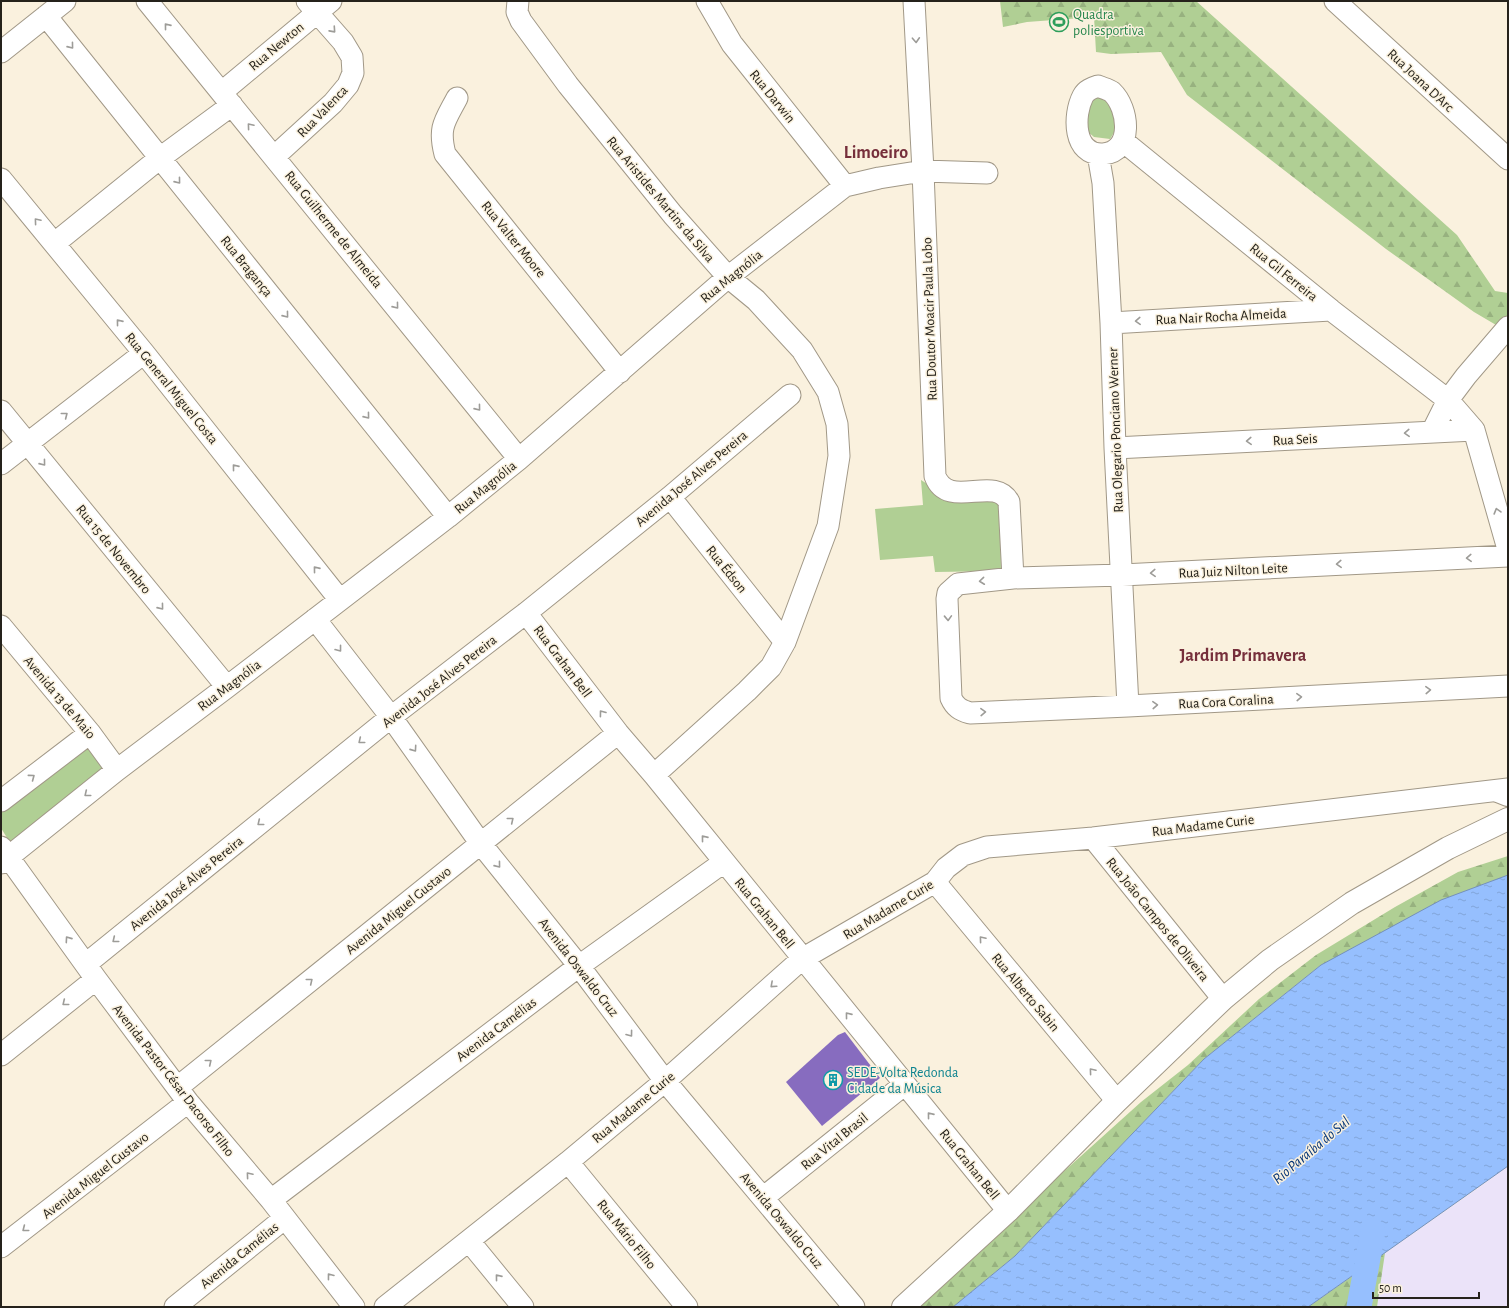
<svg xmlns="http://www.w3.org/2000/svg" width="1509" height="1308" font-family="'Alegreya Sans',sans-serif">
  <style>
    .industrial { fill: #ebe3f9 }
    .forest { fill: url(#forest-firs) }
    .park { fill: #b0cf94 }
    .water { fill: url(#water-ripples); stroke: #7490ba }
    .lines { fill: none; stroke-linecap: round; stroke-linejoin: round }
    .river { stroke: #96bffe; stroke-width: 25 }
    .building { fill: #876cbf }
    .minor-casing { stroke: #a19887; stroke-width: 23 }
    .major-casing { stroke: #a19887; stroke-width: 24 }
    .minor { stroke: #fff; stroke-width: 21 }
    .major { stroke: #fff; stroke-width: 22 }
    .oneway { stroke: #9d9c98 }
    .labels { text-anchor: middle; stroke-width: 3; stroke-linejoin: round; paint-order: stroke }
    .leisure-label { font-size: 14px; fill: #27864d; stroke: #faf1de; text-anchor: start }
    .street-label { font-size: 14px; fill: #25221b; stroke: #faf1de }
    .culture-label { font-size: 14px; fill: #0d838f; stroke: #faf1de; text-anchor: start }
    .water-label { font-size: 15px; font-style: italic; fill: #053578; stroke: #faf1de }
    .district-label { font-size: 18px; font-weight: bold; fill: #762f3b; stroke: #faf1de }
  </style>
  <defs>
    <pattern id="forest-firs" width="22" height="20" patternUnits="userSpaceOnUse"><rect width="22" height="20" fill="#b0cf94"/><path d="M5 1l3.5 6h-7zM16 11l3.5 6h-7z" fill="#97b17f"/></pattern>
    <pattern id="water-ripples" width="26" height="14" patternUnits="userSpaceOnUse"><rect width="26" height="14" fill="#96bffe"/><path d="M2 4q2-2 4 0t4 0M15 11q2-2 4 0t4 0" fill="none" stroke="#81a4d9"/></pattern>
  </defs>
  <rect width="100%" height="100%" fill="#faf1de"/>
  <path class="industrial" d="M 1508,1166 L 1508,1307 L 1308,1307 L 1478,1188 Z"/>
  <path class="forest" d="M 1000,1 L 1196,1 L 1457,235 L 1495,291 L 1508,293 L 1508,332 L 1474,312 L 1386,249 L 1187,95 L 1161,52 L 1111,54 L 1096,52 L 1094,17 L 1027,22 L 1003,27 Z
    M 1508,856 L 1508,887 L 1321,965 L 1204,1059 L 1015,1256 L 953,1307 L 913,1307 L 1141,1102 L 1188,1065 L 1259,999 L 1316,955 L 1395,907 L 1458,872 Z
    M 1385,1253 L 1377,1307 L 1308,1307 Z"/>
  <path class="park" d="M 1087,97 L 1109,97 L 1118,126 L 1110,139 L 1094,137 L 1087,131 Z
    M 921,480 L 935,489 L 990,498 L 1000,503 L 1001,571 L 935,572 L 933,556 L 880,560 L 875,509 L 923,505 Z
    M 86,743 L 107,771 L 12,846 L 1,828 L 1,805 Z"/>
  <path class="water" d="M 1508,875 L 1508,1166 L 1308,1307 L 953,1307 L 1015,1256 L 1204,1059 L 1321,965 L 1441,900 Z"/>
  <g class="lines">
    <path class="river" d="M 1359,1307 L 1373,1231"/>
  </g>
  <path class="building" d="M 845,1032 L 880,1078 L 822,1126 L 786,1082 L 838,1035 Z"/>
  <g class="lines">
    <g class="minor-casing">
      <path id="minor" d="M 147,1 L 519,459
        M 518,1 L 517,12 L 521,21 L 568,85 L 673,215 L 728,277 L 756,300 L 802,350 L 828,392 L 837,424 L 839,456 L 828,526 L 785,642 L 771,667 L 747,691 L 654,775
        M 707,1 L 732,44 L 845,186
        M 914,1 L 923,171 L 935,476 C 948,511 995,474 1009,502 L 1013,578
        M 1335,1 L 1508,159
        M 46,16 L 448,517
        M 1,52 L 65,1
        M 1098,86 C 1102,88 1108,89 1112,92 C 1129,108 1134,152 1103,154 C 1073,156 1073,115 1083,96 C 1086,90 1092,88 1098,86 Z
        M 222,92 L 331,1
        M 457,98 C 445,121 438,127 445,154 L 620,372
        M 1123,141 L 1331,310 L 1448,400 L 1432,432
        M 1098,154 L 1103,183 L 1111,323 L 1115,448 L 1128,706
        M 275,156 L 333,103 L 348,85 L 353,73 L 352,57 L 343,42 L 307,1
        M 1,179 L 144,353 L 340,600
        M 55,243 L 160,158 L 232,105
        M 1111,323 L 1331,310
        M 1508,327 L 1466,376 L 1448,400 L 1474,430 L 1508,549
        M 1,411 L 227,687
        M 1115,448 L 1474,430
        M 1,464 L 144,353
        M 670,497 L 785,642
        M 1508,556 L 1122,575 L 1013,578 L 958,584 L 948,593 L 947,599 L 951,698 C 955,707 960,710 970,713 L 1128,706 L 1508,686
        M 526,613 L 618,733 L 654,775 L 1008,1211
        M 315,619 L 391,717 L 481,844 L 579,966 L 665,1081 L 854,1307
        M 1,626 L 90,733 L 117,770
        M 1,801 L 90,733
        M 1093,838 L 1223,999
        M 1,847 L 96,979 L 188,1102 L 271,1200 L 354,1307
        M 1,863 L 117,770 L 227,687 L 448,517 L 519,459 L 728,277 L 845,186 L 879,178 L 923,171 L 987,173
        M 935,882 L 1117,1101
        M 86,964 L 391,717 L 526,613 L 670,497 L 790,395
        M 1,1055 L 96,979
        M 178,1087 L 618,733
        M 568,1162 L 687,1307
        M 764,1197 L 905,1084
        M 271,1200 L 579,966 L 724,862
        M 469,1241 L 523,1307
        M 1,1247 L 188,1102
        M 175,1307 L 285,1218
        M 385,1307 L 568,1162 L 665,1081 L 802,959 L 935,882 L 946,868 L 963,855 L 987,847 L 1093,838 L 1508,789"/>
    </g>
    <g class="major-casing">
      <path id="major" d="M 1498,791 L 1508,795
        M 903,1307 L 1008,1211 L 1117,1101 L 1223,999 L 1270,960 L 1352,903 L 1448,848 L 1508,819"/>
    </g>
    <use href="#minor" class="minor"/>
    <use href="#major" class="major"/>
  </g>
  <defs><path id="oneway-chevron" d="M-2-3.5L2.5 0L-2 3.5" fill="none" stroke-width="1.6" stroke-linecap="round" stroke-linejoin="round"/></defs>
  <g class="oneway">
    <use href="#oneway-chevron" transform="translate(167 26) rotate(-129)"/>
    <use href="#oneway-chevron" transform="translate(333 30) rotate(48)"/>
    <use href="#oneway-chevron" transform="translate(916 40) rotate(87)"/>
    <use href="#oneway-chevron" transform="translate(71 46) rotate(51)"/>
    <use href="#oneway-chevron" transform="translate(250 126) rotate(-130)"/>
    <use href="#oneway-chevron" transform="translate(178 181) rotate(51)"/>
    <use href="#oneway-chevron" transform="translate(37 221) rotate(-130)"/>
    <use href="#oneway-chevron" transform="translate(396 306) rotate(51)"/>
    <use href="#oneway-chevron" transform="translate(286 315) rotate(51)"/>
    <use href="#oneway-chevron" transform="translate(1138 321) rotate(177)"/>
    <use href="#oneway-chevron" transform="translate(119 322) rotate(-129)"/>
    <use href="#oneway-chevron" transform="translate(478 408) rotate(51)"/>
    <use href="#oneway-chevron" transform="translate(65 415) rotate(-38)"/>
    <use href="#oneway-chevron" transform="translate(367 416) rotate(51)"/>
    <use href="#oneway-chevron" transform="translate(1407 433) rotate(177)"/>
    <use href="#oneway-chevron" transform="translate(1249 441) rotate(177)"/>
    <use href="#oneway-chevron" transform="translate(43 463) rotate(51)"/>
    <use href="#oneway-chevron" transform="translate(235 467) rotate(-129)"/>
    <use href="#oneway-chevron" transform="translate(1497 511) rotate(-106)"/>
    <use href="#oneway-chevron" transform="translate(1469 558) rotate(177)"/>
    <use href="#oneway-chevron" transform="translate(1339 564) rotate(177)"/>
    <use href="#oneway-chevron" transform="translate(316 569) rotate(-129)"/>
    <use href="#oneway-chevron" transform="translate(1153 573) rotate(177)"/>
    <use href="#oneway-chevron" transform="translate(982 581) rotate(174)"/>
    <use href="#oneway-chevron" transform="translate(161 607) rotate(51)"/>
    <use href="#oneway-chevron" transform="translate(948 618) rotate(88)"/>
    <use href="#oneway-chevron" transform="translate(339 649) rotate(52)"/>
    <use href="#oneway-chevron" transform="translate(1428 690) rotate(-3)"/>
    <use href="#oneway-chevron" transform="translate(1299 697) rotate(-3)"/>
    <use href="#oneway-chevron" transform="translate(1155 705) rotate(-3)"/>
    <use href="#oneway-chevron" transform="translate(983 712) rotate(-2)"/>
    <use href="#oneway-chevron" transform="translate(602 713) rotate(-127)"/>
    <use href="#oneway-chevron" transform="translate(361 741) rotate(141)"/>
    <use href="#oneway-chevron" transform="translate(414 749) rotate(55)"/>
    <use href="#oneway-chevron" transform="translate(32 777) rotate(-37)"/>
    <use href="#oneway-chevron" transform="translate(87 794) rotate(141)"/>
    <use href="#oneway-chevron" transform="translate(511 820) rotate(-39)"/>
    <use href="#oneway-chevron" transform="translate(260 823) rotate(141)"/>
    <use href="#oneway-chevron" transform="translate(704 838) rotate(-129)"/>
    <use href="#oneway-chevron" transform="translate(498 865) rotate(51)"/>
    <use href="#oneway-chevron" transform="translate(68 939) rotate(-125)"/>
    <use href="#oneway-chevron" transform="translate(982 939) rotate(-130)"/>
    <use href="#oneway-chevron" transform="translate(115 940) rotate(141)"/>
    <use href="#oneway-chevron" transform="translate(310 981) rotate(-39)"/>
    <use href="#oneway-chevron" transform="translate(773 985) rotate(138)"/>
    <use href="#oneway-chevron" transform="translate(65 1003) rotate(141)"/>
    <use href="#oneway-chevron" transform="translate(848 1015) rotate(-129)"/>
    <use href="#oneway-chevron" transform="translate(630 1034) rotate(53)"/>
    <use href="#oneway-chevron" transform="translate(209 1062) rotate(-39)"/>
    <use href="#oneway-chevron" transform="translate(1092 1071) rotate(-130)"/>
    <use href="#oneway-chevron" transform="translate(930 1115) rotate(-129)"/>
    <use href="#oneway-chevron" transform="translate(249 1175) rotate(-130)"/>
    <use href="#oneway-chevron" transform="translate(25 1229) rotate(142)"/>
    <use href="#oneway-chevron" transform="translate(330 1276) rotate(-128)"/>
    <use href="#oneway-chevron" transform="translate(498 1277) rotate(-129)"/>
  </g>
  <defs>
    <g id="stadium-ring" transform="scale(1)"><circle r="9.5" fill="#faf1de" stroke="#2e9e5b" stroke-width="1.5"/><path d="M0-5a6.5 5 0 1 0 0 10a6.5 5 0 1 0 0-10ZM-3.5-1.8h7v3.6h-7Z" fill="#2e9e5b"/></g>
    <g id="building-ring" transform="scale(1)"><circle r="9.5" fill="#faf1de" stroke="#0f9aa8" stroke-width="1.5"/><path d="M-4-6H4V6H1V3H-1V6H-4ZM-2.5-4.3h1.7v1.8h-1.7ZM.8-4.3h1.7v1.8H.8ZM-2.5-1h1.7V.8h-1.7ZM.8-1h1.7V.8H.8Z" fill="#0f9aa8"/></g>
  </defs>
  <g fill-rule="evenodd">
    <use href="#stadium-ring" x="1059" y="22"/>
    <use href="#building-ring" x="833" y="1080"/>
  </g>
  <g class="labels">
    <g class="leisure-label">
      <text x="1073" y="19">Quadra<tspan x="1073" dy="16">poliesportiva</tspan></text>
    </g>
    <g class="street-label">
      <text transform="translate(276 46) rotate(-40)" y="5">Rua Newton</text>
      <text transform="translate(1421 80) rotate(43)" y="5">Rua Joana D'Arc</text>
      <text transform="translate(773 96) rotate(51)" y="5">Rua Darwin</text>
      <text transform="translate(322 111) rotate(-46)" y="5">Rua Valenca</text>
      <text transform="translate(661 199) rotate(50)" y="5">Rua Aristides Martins da Silva</text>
      <text transform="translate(334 229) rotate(51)" y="5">Rua Guilherme de Almeida</text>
      <text transform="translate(514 239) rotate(51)" y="5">Rua Valter Moore</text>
      <text transform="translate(247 266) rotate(51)" y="5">Rua Bragança</text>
      <text transform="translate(1284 272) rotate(39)" y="5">Rua Gil Ferreira</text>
      <text transform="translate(731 276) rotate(-39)" y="5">Rua Magnólia</text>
      <text transform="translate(1221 316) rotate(-3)" y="5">Rua Nair Rocha Almeida</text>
      <text transform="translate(929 319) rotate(-92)" y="5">Rua Doutor Moacir Paula Lobo</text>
      <text transform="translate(172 388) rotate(51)" y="5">Rua General Miguel Costa</text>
      <text transform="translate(1115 430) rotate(-92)" y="5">Rua Olegario Ponciano Werner</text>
      <text transform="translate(1295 439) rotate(-3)" y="5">Rua Seis</text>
      <text transform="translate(691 478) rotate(-40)" y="5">Avenida José Alves Pereira</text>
      <text transform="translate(485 487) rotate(-39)" y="5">Rua Magnólia</text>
      <text transform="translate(114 549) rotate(51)" y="5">Rua 15 de Novembro</text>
      <text transform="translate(727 569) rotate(51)" y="5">Rua Édson</text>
      <text transform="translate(1233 570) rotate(-3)" y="5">Rua Juiz Nilton Leite</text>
      <text transform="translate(563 661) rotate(53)" y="5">Rua Grahan Bell</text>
      <text transform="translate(439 681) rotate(-38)" y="5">Avenida José Alves Pereira</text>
      <text transform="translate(229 685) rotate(-37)" y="5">Rua Magnólia</text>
      <text transform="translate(60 697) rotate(50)" y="5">Avenida 13 de Maio</text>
      <text transform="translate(1226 701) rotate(-3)" y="5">Rua Cora Coralina</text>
      <text transform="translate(1203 825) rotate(-7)" y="5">Rua Madame Curie</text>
      <text transform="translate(186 883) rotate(-39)" y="5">Avenida José Alves Pereira</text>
      <text transform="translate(888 909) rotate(-31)" y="5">Rua Madame Curie</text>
      <text transform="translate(398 910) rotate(-39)" y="5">Avenida Miguel Gustavo</text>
      <text transform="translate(765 913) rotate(51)" y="5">Rua Grahan Bell</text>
      <text transform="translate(1158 919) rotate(51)" y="5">Rua João Campos de Oliveira</text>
      <text transform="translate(579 967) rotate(52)" y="5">Avenida Oswaldo Cruz</text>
      <text transform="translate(1026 992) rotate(50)" y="5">Rua Alberto Sabin</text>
      <text transform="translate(496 1029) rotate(-37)" y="5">Avenida Camélias</text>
      <text transform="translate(174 1080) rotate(52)" y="5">Avenida Pastor César Dacorso Filho</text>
      <text transform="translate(633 1107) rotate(-40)" y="5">Rua Madame Curie</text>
      <text transform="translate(834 1141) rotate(-39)" y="5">Rua Vital Brasil</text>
      <text transform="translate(970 1164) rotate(51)" y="5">Rua Grahan Bell</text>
      <text transform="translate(95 1175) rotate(-38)" y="5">Avenida Miguel Gustavo</text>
      <text transform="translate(782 1220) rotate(50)" y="5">Avenida Oswaldo Cruz</text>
      <text transform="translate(627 1234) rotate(51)" y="5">Rua Mário Filho</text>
      <text transform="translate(239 1255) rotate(-39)" y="5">Avenida Camélias</text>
    </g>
    <g class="culture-label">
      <text x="847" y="1077">SEDE-Volta Redonda<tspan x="847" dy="16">Cidade da Música</tspan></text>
    </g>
    <g class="water-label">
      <text transform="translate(1311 1150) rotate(-40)" y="5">Rio Paraíba do Sul</text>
    </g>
    <g class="district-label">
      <text x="876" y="158">Limoeiro</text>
      <text x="1243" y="661">Jardim Primavera</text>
    </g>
  </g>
  <rect width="1509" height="1308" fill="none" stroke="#25221b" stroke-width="4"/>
  <path d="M1373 1292v6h106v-6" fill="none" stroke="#25221b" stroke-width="2"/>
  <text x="1379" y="1292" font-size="12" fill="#25221b" stroke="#faf1de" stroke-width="3" paint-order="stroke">50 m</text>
</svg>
